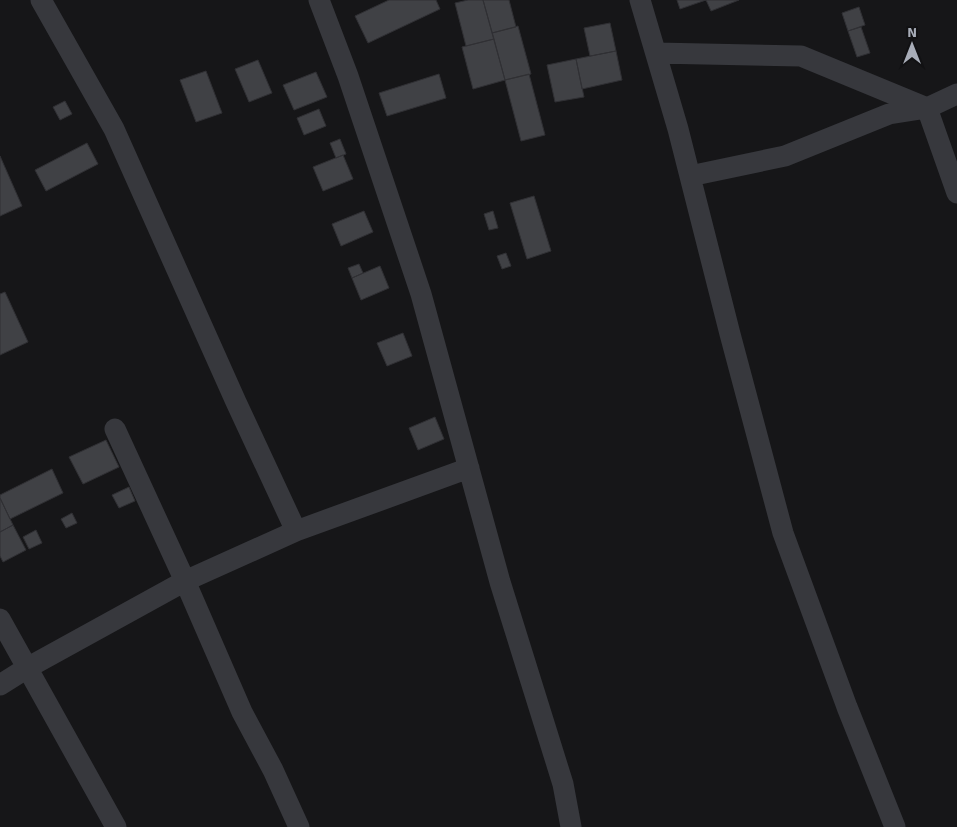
<svg xmlns="http://www.w3.org/2000/svg" width="957" height="827" font-family="Signika,sans-serif">
  <style>
    .building { fill: #404145; stroke: #303034 }
    .lines { fill: none; stroke-linecap: round; stroke-linejoin: round }
    .street { stroke: #37383d; stroke-width: 21 }
  </style>
  <rect width="100%" height="100%" fill="#161618"/>
  <path class="building" d="M 389,0 L 436,0 L 440,9 L 368,43 L 355,16 Z
    M 468,0 L 483,0 L 494,39 L 466,46 L 455,3 Z
    M 483,0 L 509,0 L 516,27 L 492,33 Z
    M 677,0 L 706,0 L 680,9 Z
    M 706,0 L 739,0 L 711,11 Z
    M 859,7 L 865,25 L 848,31 L 842,13 Z
    M 610,23 L 616,51 L 590,56 L 584,28 Z
    M 518,26 L 531,74 L 505,80 L 492,33 Z
    M 861,27 L 870,53 L 857,57 L 848,31 Z
    M 494,39 L 505,80 L 473,89 L 462,47 Z
    M 616,51 L 622,80 L 582,89 L 576,59 Z
    M 576,59 L 584,97 L 555,102 L 547,65 Z
    M 258,60 L 272,93 L 249,102 L 235,69 Z
    M 206,71 L 222,113 L 196,122 L 180,80 Z
    M 316,72 L 327,97 L 294,110 L 283,85 Z
    M 439,74 L 446,98 L 387,116 L 379,93 Z
    M 529,74 L 545,135 L 521,141 L 505,80 Z
    M 65,101 L 72,114 L 60,120 L 53,107 Z
    M 319,109 L 326,126 L 304,135 L 297,118 Z
    M 340,139 L 346,154 L 336,158 L 330,143 Z
    M 87,143 L 98,164 L 46,191 L 35,170 Z
    M 343,155 L 353,179 L 323,191 L 313,167 Z
    M 0,156 L 22,206 L 0,216 Z
    M 534,196 L 551,251 L 527,259 L 510,203 Z
    M 364,211 L 373,232 L 341,246 L 332,224 Z
    M 493,211 L 498,228 L 489,230 L 484,214 Z
    M 506,253 L 511,266 L 502,269 L 497,256 Z
    M 359,264 L 363,273 L 352,278 L 348,268 Z
    M 380,266 L 389,288 L 361,300 L 352,278 Z
    M 5,292 L 28,342 L 0,355 L 0,294 Z
    M 403,333 L 412,356 L 387,366 L 377,343 Z
    M 435,417 L 444,439 L 418,450 L 409,428 Z
    M 106,440 L 119,467 L 83,484 L 69,457 Z
    M 52,469 L 63,493 L 10,519 L 0,498 L 0,495 Z
    M 129,487 L 135,501 L 119,508 L 112,495 Z
    M 0,498 L 13,525 L 0,532 Z
    M 72,513 L 77,523 L 66,528 L 61,519 Z
    M 13,525 L 26,550 L 3,562 L 0,556 L 0,532 Z
    M 36,530 L 42,543 L 29,549 L 23,537 Z"/>
  <g class="lines">
    <path class="street" d="M 41,0 L 114,129 L 236,402 L 296,531
      M 319,0 L 348,76 L 421,294 L 500,582 L 563,784 L 571,827
      M 640,0 L 678,129 L 730,334 L 783,533 L 847,707 L 895,827
      M 656,53 L 801,56 L 927,108 L 957,193
      M 690,176 L 785,156 L 889,114 L 927,108 L 957,94
      M 115,429 L 185,581 L 242,712 L 273,770 L 299,827
      M 0,619 L 116,827
      M 0,685 L 27,668 L 185,581 L 296,531 L 469,468"/>
  </g>
  <g transform="translate(912 45)" stroke="#111113" stroke-width="4" paint-order="stroke">
  <path d="M0-4L9 19L0 12L-9 19Z" fill="#a8adb8"/>
  <text y="-8" font-size="14" font-weight="bold" text-anchor="middle" fill="#a8adb8">N</text>
  </g>
</svg>
